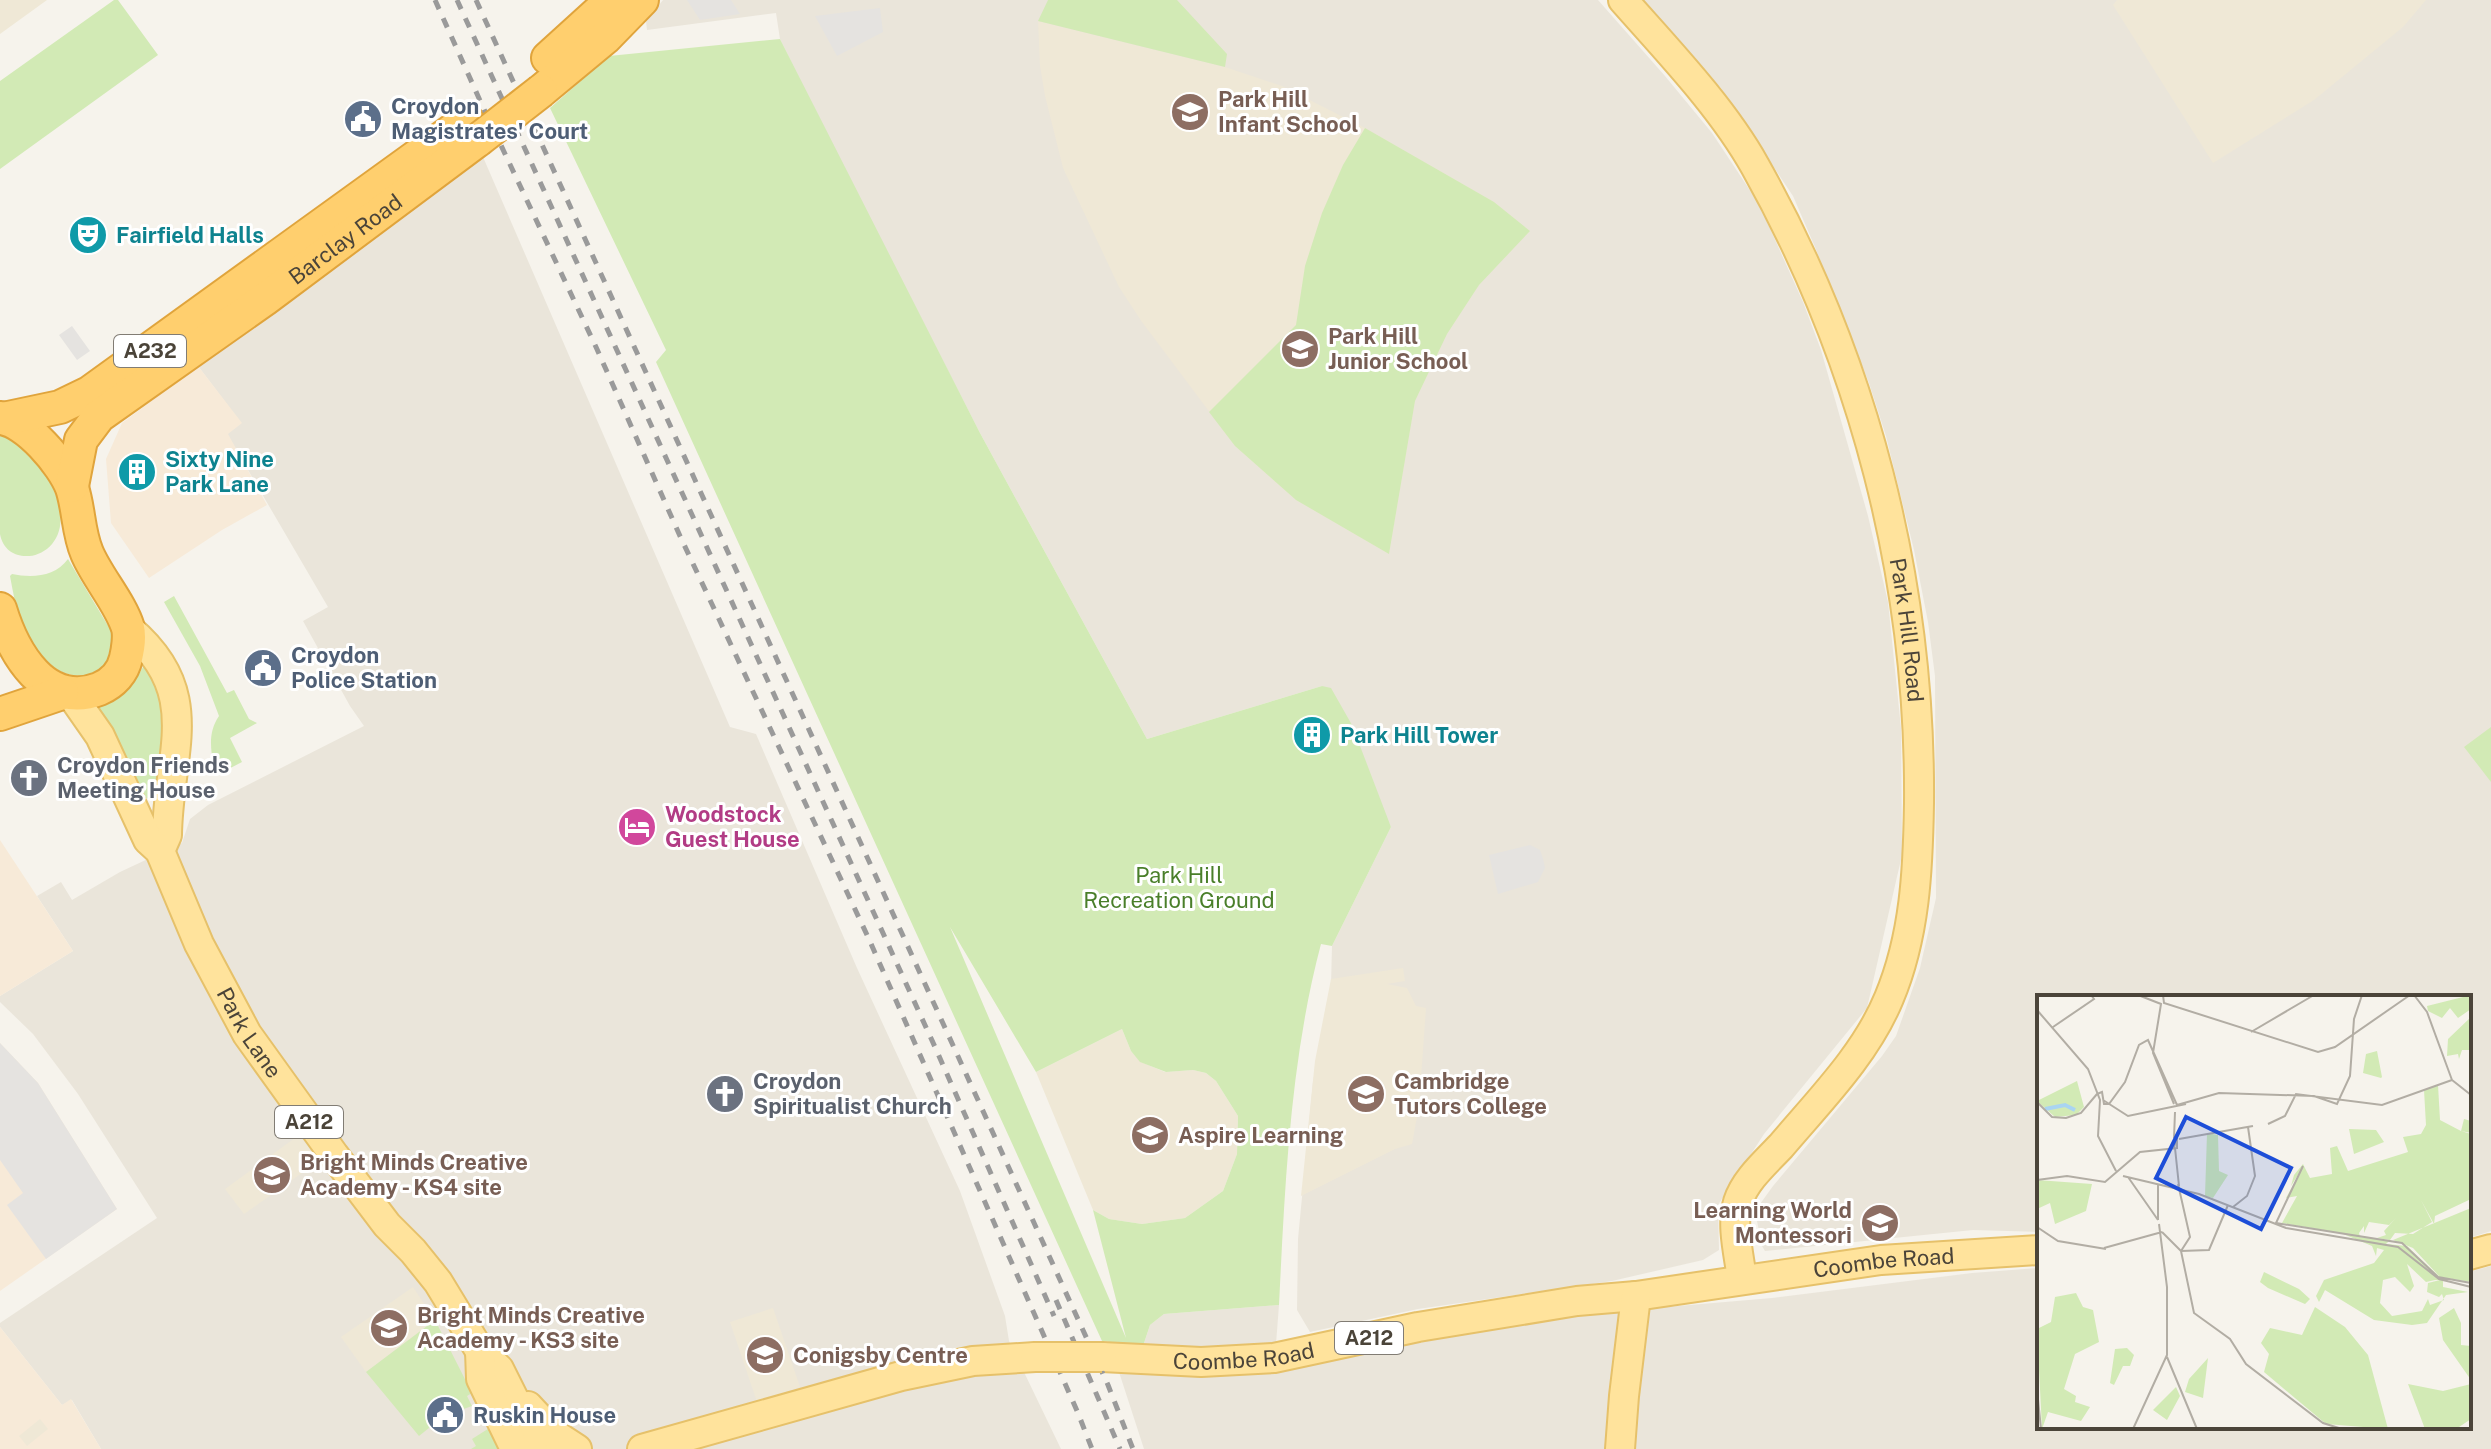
<svg xmlns="http://www.w3.org/2000/svg" width="2491" height="1449" font-family="'Public Sans',sans-serif">
  <style>
    .residential { fill: #eae5da }
    .commercial { fill: #f7ead8 }
    .education { fill: #efe8d6 }
    .green { fill: #d2eab5; fill-rule: evenodd }
    .parking { fill: #e5e3e0 }
    .lines { fill: none; stroke-linecap: round; stroke-linejoin: round }
    .major-casing { stroke: #e6c16a; stroke-width: 32 }
    .highway-casing { stroke: #e0a43c; stroke-width: 36 }
    .major { stroke: #ffe39c; stroke-width: 28 }
    .highway { stroke: #ffcf6e; stroke-width: 32 }
    .rail { stroke: #9a9a9a; stroke-width: 5; stroke-dasharray: 10 10; stroke-linecap: butt }
    .major-bridge-casing { stroke: #e6c16a; stroke-width: 32; stroke-linecap: butt }
    .highway-bridge-casing { stroke: #e0a43c; stroke-width: 36; stroke-linecap: butt }
    .major-bridge { stroke: #ffe39c; stroke-width: 28 }
    .highway-bridge { stroke: #ffcf6e; stroke-width: 32 }
    .labels { text-anchor: middle; stroke-width: 6; stroke-linejoin: round; paint-order: stroke }
    .shield { fill: #fff; stroke: #817c74; stroke-width: 2 }
    .shield-label { font-size: 20px; font-weight: bold; fill: #4b4439 }
    .education-label { font-size: 22px; font-weight: bold; fill: #785e54; stroke: #fff; text-anchor: start }
    .service-label { font-size: 22px; font-weight: bold; fill: #4e5e75; stroke: #fff; text-anchor: start }
    .culture-label { font-size: 22px; font-weight: bold; fill: #0d838f; stroke: #fff; text-anchor: start }
    .street-label { font-size: 22px; fill: #4b4439; stroke: #fff }
    .worship-label { font-size: 22px; font-weight: bold; fill: #5b616d; stroke: #fff; text-anchor: start }
    .hotel-label { font-size: 22px; font-weight: bold; fill: #b23c85; stroke: #fff; text-anchor: start }
    .park-label { font-size: 22px; fill: #4a7f2a; stroke: #fff }
    .inset-river { fill: none; stroke: #a9d4f2; stroke-width: 4 }
    .inset-road { fill: none; stroke: #b2ada4; stroke-width: 2 }
    .view { fill: #1d4ed8; fill-opacity: 0.15; stroke: #1d4ed8; stroke-width: 4 }
    .inset-edge { fill: none; stroke: #4b4439; stroke-width: 4 }
  </style>
  <rect width="100%" height="100%" fill="#f6f3ec"/>
  <path class="residential" d="M 663,0 L 1598,0 L 1665,76 L 1712,133 L 1759,204 L 1803,302 L 1821,350 L 1868,516 L 1888,602 L 1901,728 L 1902,855 L 1867,1008 L 1764,1134 L 1718,1205 L 1719,1250 L 1703,1260 L 1612,1281 L 1418,1309 L 1310,1332 L 1297,1310 L 1298,1239 L 1313,1082 L 1331,985 L 1332,946 L 1391,827 L 1322,686 L 1147,739 L 980,433 L 851,182 L 780,39 L 776,13 L 647,30 L 646,21 Z
    M 1643,0 L 2491,0 L 2491,1231 L 2469,1238 L 2469,997 L 2039,997 L 2039,1232 L 1973,1230 L 1765,1251 L 1762,1246 L 1755,1211 L 1773,1186 L 1882,1056 L 1896,1036 L 1920,968 L 1936,898 L 1935,676 L 1928,622 L 1914,550 L 1886,436 L 1869,383 L 1815,247 L 1793,196 L 1721,88 Z
    M 483,157 L 730,727 L 756,734 L 857,968 L 960,1191 L 1005,1316 L 1009,1341 L 1061,1449 L 101,1449 L 72,1400 L 62,1405 L 0,1327 L 0,1323 L 157,1218 L 78,1094 L 33,1034 L 0,1002 L 0,996 L 73,951 L 37,896 L 61,882 L 72,900 L 120,872 L 182,843 L 190,819 L 208,805 L 364,726 L 350,706 L 303,621 L 328,607 L 227,434 L 241,423 L 198,366 Z
    M 2491,1266 L 2491,1449 L 1144,1449 L 1119,1372 L 1143,1346 L 1150,1325 L 1164,1314 L 1279,1305 L 1276,1344 L 1422,1339 L 1608,1312 L 1772,1298 L 1972,1273 L 2039,1268 L 2039,1427 L 2469,1427 L 2469,1272 Z"/>
  <path class="commercial" d="M 198,366 L 242,423 L 228,434 L 267,505 L 222,530 L 149,578 L 111,523 L 106,459 L 122,423 Z
    M 0,840 L 73,951 L 0,996 Z
    M 0,1043 L 38,1083 L 117,1209 L 0,1291 Z
    M 0,1327 L 62,1405 L 71,1399 L 101,1449 L 0,1449 Z"/>
  <path class="education" d="M 0,0 L 47,0 L 0,34 Z
    M 2117,0 L 2426,0 L 2403,27 L 2314,100 L 2213,163 L 2113,5 Z
    M 1038,21 L 1225,67 L 1282,86 L 1365,128 L 1494,202 L 1530,231 L 1479,285 L 1447,334 L 1415,401 L 1389,554 L 1296,500 L 1235,446 L 1142,322 L 1119,287 L 1063,168 L 1045,96 L 1040,66 Z
    M 1403,968 L 1405,981 L 1387,984 L 1407,988 L 1416,1006 L 1426,1008 L 1419,1106 L 1412,1144 L 1395,1149 L 1301,1196 L 1315,1061 L 1331,979 Z
    M 1122,1029 L 1131,1051 L 1141,1062 L 1165,1072 L 1193,1070 L 1206,1073 L 1216,1081 L 1238,1116 L 1237,1154 L 1223,1191 L 1185,1218 L 1142,1224 L 1109,1219 L 1093,1210 L 1036,1072 Z
    M 299,1135 L 319,1161 L 244,1214 L 225,1189 Z
    M 413,1287 L 435,1320 L 366,1372 L 341,1337 Z
    M 773,1308 L 800,1387 L 757,1402 L 730,1322 Z
    M 40,1419 L 48,1429 L 27,1446 L 19,1436 Z"/>
  <path class="green" d="M 114,0 L 118,0 L 158,55 L 0,169 L 0,81 Z
    M 1048,0 L 1177,0 L 1227,54 L 1225,67 L 1038,21 Z
    M 780,39 L 980,433 L 1147,739 L 1322,686 L 1331,688 L 1352,725 L 1391,827 L 1332,946 L 1321,944 C 1290,1061 1285,1185 1279,1305 L 1164,1314 L 1150,1325 L 1143,1346 L 1102,1341 L 656,362 L 666,350 L 550,108 L 609,56 ZM 950,927 L 1036,1072 L 1122,1029 L 1131,1051 L 1140,1062 L 1166,1072 L 1193,1070 L 1206,1073 L 1216,1081 L 1238,1116 L 1237,1154 L 1223,1191 L 1185,1218 L 1142,1224 L 1109,1219 L 1093,1210 L 1126,1338 Z
    M 1365,128 L 1494,202 L 1530,231 L 1479,285 L 1447,334 L 1415,401 L 1389,554 L 1296,500 L 1235,446 L 1209,412 L 1296,325 L 1305,266 L 1322,213 L 1343,165 Z
    M 0,435 C 16,437 29,452 38,464 C 103,551 8,581 0,534 C 0,525 0,513 0,503 C 0,481 0,458 0,435 Z
    M 68,559 L 113,634 L 114,640 L 106,664 C 73,695 33,658 21,625 C 16,609 13,592 10,576 L 12,574 C 32,578 55,577 68,559 Z
    M 174,596 L 227,693 L 234,690 L 249,719 L 257,723 L 230,738 L 242,762 L 215,776 C 212,754 206,735 219,716 L 200,666 L 164,602 Z
    M 145,663 L 163,688 L 162,801 L 146,798 L 115,737 L 92,708 C 118,700 133,688 145,663 Z
    M 2491,727 L 2491,782 L 2464,747 Z
    M 435,1320 L 472,1393 L 467,1396 L 472,1406 L 444,1416 L 419,1436 L 366,1372 Z
    M 491,1427 L 498,1449 L 471,1449 L 476,1446 L 472,1439 Z"/>
  <path class="parking" d="M 687,0 L 731,0 L 740,14 L 700,20 Z
    M 880,8 L 883,32 L 837,56 L 815,16 Z
    M 72,326 L 90,351 L 77,360 L 59,335 Z
    M 1530,845 L 1540,850 L 1543,859 L 1545,868 L 1538,882 L 1498,894 L 1489,855 Z
    M 0,1043 L 38,1083 L 117,1209 L 46,1259 L 7,1205 L 23,1193 L 0,1160 Z"/>
  <g class="lines">
    <g class="major-casing">
      <g id="major">
        <path id="s1" d="M 1623,0 C 1668,51 1722,107 1755,166 C 1864,360 1921,581 1919,803 C 1918,870 1915,936 1889,998 C 1866,1054 1820,1100 1781,1146 C 1766,1162 1745,1180 1738,1202 C 1731,1225 1739,1255 1742,1279"/>
        <path d="M 129,629 C 205,693 168,752 167,835 L 160,851"/>
        <path id="s2" d="M 70,693 L 100,736 L 148,840 L 160,851 L 199,944 L 247,1034 L 334,1155 L 387,1225 L 413,1251 L 438,1282 L 480,1351 L 499,1369 L 539,1449"/>
        <path d="M 2469,1255 L 2491,1249"/>
        <path d="M 480,1351 L 481,1379 L 515,1449"/>
        <path id="s3" d="M 1102,1357 L 1201,1362 L 1274,1358 L 1418,1327 L 1577,1301 L 1636,1296 L 1881,1260 L 2039,1250"/>
        <path d="M 528,1406 L 554,1434 L 577,1449"/>
        <path d="M 642,1449 L 901,1376 L 973,1361 L 1035,1357"/>
        <path d="M 1620,1449 L 1624,1396 L 1636,1296"/>
      </g>
    </g>
    <g class="highway-casing">
      <g id="highway">
        <path d="M 548,58 L 612,0"/>
        <path d="M 541,91 L 605,38 L 642,0"/>
        <path d="M 0,418 C 26,420 63,464 72,488 C 79,509 78,532 87,553 C 97,577 121,604 128,628 C 130,636 128,650 126,658 C 123,672 113,683 99,689 C 45,710 13,652 0,609"/>
        <path d="M 8,418 L 60,407 L 89,393 L 467,120"/>
        <path id="s4" d="M 72,486 L 81,440 L 99,416 L 265,299 L 478,140"/>
        <path d="M 0,714 L 62,693"/>
      </g>
    </g>
    <use href="#major" class="major"/>
    <use href="#highway" class="highway"/>
    <path class="rail" d="M 435,0 L 482,105 L 596,347 L 680,536 L 868,937 L 1078,1413 L 1092,1449
      M 457,0 L 935,1047 L 1054,1316
      M 476,0 L 1108,1385 L 1133,1449
      M 1056,1300 L 1120,1449"/>
    <g class="major-bridge-casing">
      <path id="major-bridge" d="M 1035,1357 L 1102,1357"/>
    </g>
    <g class="highway-bridge-casing">
      <path id="highway-bridge" d="M 478,140 L 541,91"/>
    </g>
    <use href="#major-bridge" class="major-bridge"/>
    <use href="#highway-bridge" class="highway-bridge"/>
  </g>
  <defs>
    <g id="school-disc" transform="scale(2)"><circle r="9.5" fill="#8d6e63" stroke="#fff"/><path d="M0-5L7-2L0 1L-7-2ZM-4 1L0 2.5L4 1V4Q0 6-4 4Z" fill="#fff"/></g>
    <g id="civic-disc" transform="scale(2)"><circle r="9.5" fill="#5c6f8a" stroke="#fff"/><path d="M-.6-6.5H3V-4.5H.6V-3L4-1V1h2V6H-6V1h2V-1L-.6-3ZM-1.2 2.5V6h2.4V2.5Z" fill="#fff"/></g>
    <g id="theatre-disc" transform="scale(2)"><circle r="9.5" fill="#0f9aa8" stroke="#fff"/><path d="M-5-5.5Q0-4 5-5.5V0Q5 5 0 6Q-5 5-5 0ZM-3.3-2.5H-1v1.5H-3.3ZM1-2.5H3.3v1.5H1ZM-2.8 1Q0 5.5 2.8 1Z" fill="#fff"/></g>
    <g id="building-disc" transform="scale(2)"><circle r="9.5" fill="#0f9aa8" stroke="#fff"/><path d="M-4-6H4V6H1V3H-1V6H-4ZM-2.5-4.3h1.7v1.8h-1.7ZM.8-4.3h1.7v1.8H.8ZM-2.5-1h1.7V.8h-1.7ZM.8-1h1.7V.8H.8Z" fill="#fff"/></g>
    <g id="church-disc" transform="scale(2)"><circle r="9.5" fill="#6b7280" stroke="#fff"/><path d="M-1.2-6h2.4v3.5h3.3v2.4h-3.3V6h-2.4V-.1h-3.3v-2.4h3.3Z" fill="#fff"/></g>
    <g id="hotel-disc" transform="scale(2)"><circle r="9.5" fill="#d1479c" stroke="#fff"/><path d="M-6-4.5h1.5V1H6V5H4.5V3h-9V5H-6ZM-4 0a1.8 1.8 0 1 1 3.6 0ZM.5 0V-2.5h3Q6-2.5 6 0Z" fill="#fff"/></g>
    <g id="university-disc" transform="scale(2)"><circle r="9.5" fill="#8d6e63" stroke="#fff"/><path d="M0-5L7-2L0 1L-7-2ZM-4 1L0 2.5L4 1V4Q0 6-4 4Z" fill="#fff"/></g>
  </defs>
  <g fill-rule="evenodd">
    <use href="#school-disc" x="1190" y="112"/>
    <use href="#civic-disc" x="363" y="119"/>
    <use href="#theatre-disc" x="88" y="235"/>
    <use href="#school-disc" x="1300" y="349"/>
    <use href="#building-disc" x="137" y="472"/>
    <use href="#civic-disc" x="263" y="668"/>
    <use href="#building-disc" x="1312" y="735"/>
    <use href="#church-disc" x="29" y="778"/>
    <use href="#hotel-disc" x="637" y="827"/>
    <use href="#church-disc" x="725" y="1094"/>
    <use href="#university-disc" x="1366" y="1094"/>
    <use href="#school-disc" x="1150" y="1135"/>
    <use href="#school-disc" x="272" y="1175"/>
    <use href="#school-disc" x="1880" y="1223"/>
    <use href="#school-disc" x="389" y="1328"/>
    <use href="#school-disc" x="765" y="1355"/>
    <use href="#civic-disc" x="445" y="1415"/>
  </g>
  <g class="labels">
    <g class="shield">
      <rect x="114" y="335" width="72" height="32" rx="6"/>
      <rect x="275" y="1106" width="68" height="32" rx="6"/>
      <rect x="1335" y="1322" width="68" height="32" rx="6"/>
    </g>
    <g class="shield-label">
      <text x="150" y="358">A232</text>
      <text x="309" y="1129">A212</text>
      <text x="1369" y="1345">A212</text>
    </g>
    <g class="education-label">
      <text x="1218" y="107">Park Hill<tspan x="1218" dy="25">Infant School</tspan></text>
      <text x="1328" y="344">Park Hill<tspan x="1328" dy="25">Junior School</tspan></text>
      <text x="1394" y="1089">Cambridge<tspan x="1394" dy="25">Tutors College</tspan></text>
      <text x="1178" y="1143">Aspire Learning</text>
      <text x="300" y="1170">Bright Minds Creative<tspan x="300" dy="25">Academy - KS4 site</tspan></text>
      <text x="1852" y="1218" text-anchor="end">Learning World<tspan x="1852" dy="25">Montessori</tspan></text>
      <text x="417" y="1323">Bright Minds Creative<tspan x="417" dy="25">Academy - KS3 site</tspan></text>
      <text x="793" y="1363">Conigsby Centre</text>
    </g>
    <g class="service-label">
      <text x="391" y="114">Croydon<tspan x="391" dy="25">Magistrates' Court</tspan></text>
      <text x="291" y="663">Croydon<tspan x="291" dy="25">Police Station</tspan></text>
      <text x="473" y="1423">Ruskin House</text>
    </g>
    <g class="culture-label">
      <text x="116" y="243">Fairfield Halls</text>
      <text x="165" y="467">Sixty Nine<tspan x="165" dy="25">Park Lane</tspan></text>
      <text x="1340" y="743">Park Hill Tower</text>
    </g>
    <g class="street-label">
      <text dy="8" stroke="none"><textPath href="#s4" startOffset="380">Barclay Road</textPath></text>
      <text dy="8" stroke="none"><textPath href="#s1" startOffset="704">Park Hill Road</textPath></text>
      <text dy="8" stroke="none"><textPath href="#s2" startOffset="386">Park Lane</textPath></text>
      <text dy="8" stroke="none"><textPath href="#s3" startOffset="790">Coombe Road</textPath></text>
      <text dy="8" stroke="none"><textPath href="#s3" startOffset="142">Coombe Road</textPath></text>
    </g>
    <g class="worship-label">
      <text x="57" y="773">Croydon Friends<tspan x="57" dy="25">Meeting House</tspan></text>
      <text x="753" y="1089">Croydon<tspan x="753" dy="25">Spiritualist Church</tspan></text>
    </g>
    <g class="hotel-label">
      <text x="665" y="822">Woodstock<tspan x="665" dy="25">Guest House</tspan></text>
    </g>
    <g class="park-label">
      <text x="1179" y="883">Park Hill<tspan x="1179" dy="25">Recreation Ground</tspan></text>
    </g>
  </g>
  <g transform="translate(2037 995)">
    <rect width="434" height="434" fill="#f6f3ec"/>
    <path d="M 434,0 L 434,14 L 421,23 L 413,13 L 405,23 L 391,16 L 390,11 ZM 434,22 L 434,55 L 425,55 L 422,64 L 421,59 L 410,61 L 411,44 ZM 340,56 L 345,82 L 344,83 L 326,78 L 329,59 ZM 40,86 L 47,112 L 39,120 L 18,122 L 0,106 ZM 401,90 L 403,125 L 424,136 L 427,124 L 434,126 L 434,138 L 424,136 L 434,139 L 434,204 L 398,221 L 397,229 L 384,205 L 395,227 L 376,239 L 358,238 L 353,245 L 340,243 L 349,240 L 347,236 L 359,223 L 352,230 L 332,227 L 327,238 L 327,231 L 322,238 L 323,242 L 352,246 L 349,249 L 370,251 L 406,285 L 406,292 L 431,297 L 409,300 L 390,328 L 375,330 L 337,325 L 288,295 L 282,307 L 279,301 L 287,285 L 337,268 L 347,255 L 340,253 L 339,261 L 335,251 L 304,238 L 245,228 L 260,201 L 249,203 L 266,172 L 254,191 L 257,180 L 266,169 L 273,183 L 295,179 L 293,153 L 300,151 L 311,176 L 371,157 L 366,142 L 384,139 L 389,130 L 387,95 ZM 370,269 L 389,287 L 398,285 L 403,285 L 391,288 L 390,297 L 402,302 L 405,299 L 407,305 L 393,310 L 391,304 L 385,316 L 355,321 L 343,308 L 346,285 L 358,282 L 373,297 L 377,291 ZM 312,134 L 339,135 L 347,147 L 317,159 ZM 170,138 L 181,140 L 182,176 L 191,180 L 176,203 L 168,201 ZM 0,185 L 55,189 L 49,216 L 18,229 L 13,208 L 0,214 ZM 434,213 L 434,287 L 403,282 L 376,253 L 356,245 ZM 227,277 L 262,294 L 273,304 L 268,309 L 231,293 L 223,287 ZM 39,298 L 46,312 L 56,315 L 62,347 L 38,359 L 27,394 L 39,401 L 38,407 L 53,412 L 44,426 L 11,417 L 5,434 L 0,334 L 14,327 L 18,302 ZM 278,312 L 308,332 L 331,360 L 351,434 L 289,429 L 227,377 L 232,359 L 224,348 L 233,333 L 265,340 ZM 417,313 L 424,328 L 424,350 L 434,351 L 434,385 L 406,345 L 402,323 ZM 90,353 L 97,360 L 93,371 L 86,371 L 77,390 L 73,388 L 78,354 ZM 171,363 L 166,403 L 148,397 L 152,384 ZM 371,389 L 406,396 L 434,389 L 434,424 L 419,434 L 388,434 ZM 139,392 L 143,401 L 130,425 L 116,415 Z" fill="#d2eab5" fill-rule="evenodd"/>
    <path class="inset-river" d="M 8,114 L 28,110 L 38,115"/>
    <path class="inset-road" d="M 101,0 L 124,9 L 116,58 L 137,109M 126,0 L 127,8 L 281,57 L 298,52 L 373,0M 377,0 L 390,17 L 415,85M 0,15 L 51,74 L 63,105 L 61,141 L 79,176M 16,32 L 57,4 L 54,0M 214,37 L 277,0M 415,85 L 434,100M 60,99 L 65,97 L 67,109 L 72,109 L 88,87 L 102,50 L 111,45 L 140,110 L 182,98 L 277,101 L 300,109 L 313,81 L 317,24 L 325,0M 66,105 L 91,121 L 149,109M 0,107 L 15,122 L 29,123 L 44,118 L 60,99M 231,129 L 248,121 L 259,99 L 345,110 L 415,85M 137,143 L 138,117M 142,144 L 216,131M 138,153 L 142,191M 266,171 L 239,228 L 365,248 L 401,282 L 434,288M 86,181 L 162,199 L 249,233 L 361,252 L 402,284 L 434,292M 91,182 L 121,225M 0,185 L 30,181 L 68,187 L 103,157 L 140,153 L 140,140 L 137,153M 141,189 L 153,242 L 144,256M 121,190 L 121,225M 196,212 L 210,201 L 218,181 L 211,132M 0,232 L 21,246 L 69,254M 125,237 L 144,256 L 157,318 L 193,344 L 209,369 L 286,428 L 305,434M 67,253 L 125,237M 144,256 L 172,255 L 191,210M 130,362 L 160,434M 0,394 L 4,434M 96,434 L 130,360 L 130,292 L 122,229"/>
    <path class="view" d="M 149,122 L 254,173 L 224,234 L 119,183 Z"/>
    <rect width="434" height="434" class="inset-edge"/>
  </g>
</svg>
